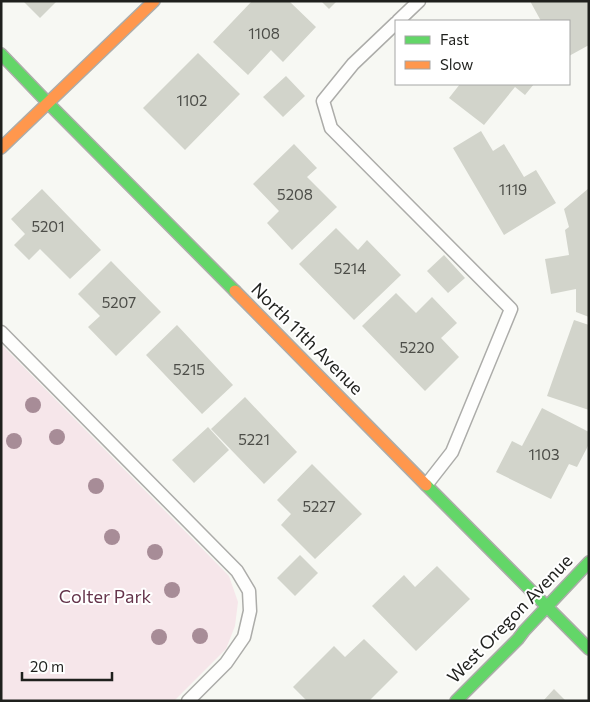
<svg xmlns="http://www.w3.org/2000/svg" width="590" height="702" font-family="Commissioner,sans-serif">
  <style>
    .green { fill: #f6e6ea }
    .building { fill: #d2d4cb }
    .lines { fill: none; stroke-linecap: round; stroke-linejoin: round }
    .lane-casing { stroke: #acaca9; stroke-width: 15 }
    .fast-casing { stroke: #acaca9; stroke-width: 14 }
    .slow-casing { stroke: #acaca9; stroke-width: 14 }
    .lane { stroke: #fefefd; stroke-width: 12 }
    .fast { stroke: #63d668; stroke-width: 11 }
    .slow { stroke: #ff974d; stroke-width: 11 }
    .tree { fill: #a78c97 }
    .labels { text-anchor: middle; stroke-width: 4; stroke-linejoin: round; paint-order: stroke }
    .number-label { font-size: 15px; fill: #4c4d48 }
    .street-label { font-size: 18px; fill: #1f201d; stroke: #fff }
    .park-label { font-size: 18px; fill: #65344b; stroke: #fff }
  </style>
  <rect width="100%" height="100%" fill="#f7f8f3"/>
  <path class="green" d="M 1,344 L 229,576 L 238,602 L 235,626 L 226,649 L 174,701 L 1,701 Z"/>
  <path class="building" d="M 23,1 L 57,1 L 40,18 Z
    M 252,1 L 289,1 L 316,27 L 283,62 L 271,50 L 248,75 L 213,42 Z
    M 321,1 L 337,1 L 329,9 Z
    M 530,1 L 589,1 L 589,45 L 569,56 L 569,21 L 541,21 Z
    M 198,53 L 240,94 L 185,150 L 143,108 Z
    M 286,76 L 305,96 L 283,117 L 263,97 Z
    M 460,84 L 534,84 L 525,95 L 515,87 L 484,125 L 449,98 Z
    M 481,131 L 493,151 L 504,144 L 524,177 L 536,170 L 556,203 L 504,235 L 453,148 Z
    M 294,144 L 317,168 L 307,177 L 337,207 L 292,250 L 267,223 L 279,211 L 253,184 Z
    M 589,188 L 589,317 L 576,312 L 576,289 L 551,294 L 545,259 L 569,255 L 565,230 L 569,227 L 564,209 Z
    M 42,189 L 101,250 L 70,279 L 40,249 L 29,260 L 14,245 L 25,234 L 11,219 Z
    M 336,228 L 358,250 L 367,240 L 401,275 L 354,320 L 299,264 Z
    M 444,255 L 465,278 L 448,293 L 427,271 Z
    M 111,261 L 161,312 L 116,356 L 88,327 L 100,316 L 78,294 Z
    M 396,293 L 416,313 L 432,297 L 457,323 L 441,338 L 459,357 L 425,391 L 362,326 Z
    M 574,320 L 589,325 L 589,410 L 547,396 Z
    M 177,325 L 233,385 L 202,414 L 146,355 Z
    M 245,397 L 297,452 L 264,484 L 211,429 Z
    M 542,408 L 589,432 L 589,444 L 577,467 L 569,464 L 551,499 L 496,472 L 512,441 L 522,446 Z
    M 208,427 L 229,450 L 194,483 L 172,460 Z
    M 312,464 L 362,514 L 315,559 L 281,525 L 291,514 L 277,500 Z
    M 300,555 L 318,573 L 295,596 L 277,578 Z
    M 437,566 L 470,599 L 416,651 L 372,606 L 404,575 L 415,587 Z
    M 364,639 L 398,672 L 369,701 L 307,701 L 293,687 L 334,646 L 345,657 Z
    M 554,689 L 566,701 L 543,701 Z"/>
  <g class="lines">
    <g class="lane-casing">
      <path id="lane" d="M 398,21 L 419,1
        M 396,23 L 353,64 L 323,101 L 331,128 L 511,309 L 452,452 L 427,484
        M 1,332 L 237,571 L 249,591 L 250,611 L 244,637 L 226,663 L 188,701"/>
    </g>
    <g class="fast-casing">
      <path id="fast" d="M 1,54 L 48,103 L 235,291
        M 426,485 L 589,649
        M 456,701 L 518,639 L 524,631 L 589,562"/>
    </g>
    <g class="slow-casing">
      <path id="slow" d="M 1,148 L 154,1
        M 235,291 L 426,485"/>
    </g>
    <use href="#lane" class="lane"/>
    <use href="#fast" class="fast"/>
    <use href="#slow" class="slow"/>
  </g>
  <g class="tree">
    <circle cx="33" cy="405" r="8"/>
    <circle cx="57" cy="437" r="8"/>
    <circle cx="14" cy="441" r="8"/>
    <circle cx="96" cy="486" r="8"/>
    <circle cx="112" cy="537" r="8"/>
    <circle cx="155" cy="552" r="8"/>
    <circle cx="172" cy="590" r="8"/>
    <circle cx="200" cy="636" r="8"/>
    <circle cx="159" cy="637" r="8"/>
  </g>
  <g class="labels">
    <g class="number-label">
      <text x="264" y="39">1108</text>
      <text x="192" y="106">1102</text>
      <text x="513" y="195">1119</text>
      <text x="295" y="200">5208</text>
      <text x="48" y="232">5201</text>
      <text x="350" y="274">5214</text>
      <text x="119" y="308">5207</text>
      <text x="417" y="353">5220</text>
      <text x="189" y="375">5215</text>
      <text x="254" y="445">5221</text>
      <text x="544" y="460">1103</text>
      <text x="319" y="512">5227</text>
    </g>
    <g class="street-label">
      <text transform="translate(307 339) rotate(45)" y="6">North 11th Avenue</text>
      <text transform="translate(510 619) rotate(-46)" y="6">West Oregon Avenue</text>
    </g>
    <g class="park-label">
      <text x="105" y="603">Colter Park</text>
    </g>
  </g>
  <rect width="590" height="702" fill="none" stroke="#1f201d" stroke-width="5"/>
  <rect x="395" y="20" width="175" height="65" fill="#ffffff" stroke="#a5a6a5"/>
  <rect x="405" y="36" width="25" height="8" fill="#63d668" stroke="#a5a6a5"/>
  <text x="440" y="45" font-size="15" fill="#1f201d">Fast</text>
  <rect x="405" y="61" width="25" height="8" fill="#ff974d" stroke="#a5a6a5"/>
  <text x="440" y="70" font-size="15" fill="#1f201d">Slow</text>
  <path d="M22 672v8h90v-8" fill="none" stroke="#1f201d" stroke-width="2.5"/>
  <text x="30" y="672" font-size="15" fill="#1f201d" stroke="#ffffff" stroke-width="4" paint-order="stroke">20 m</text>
</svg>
